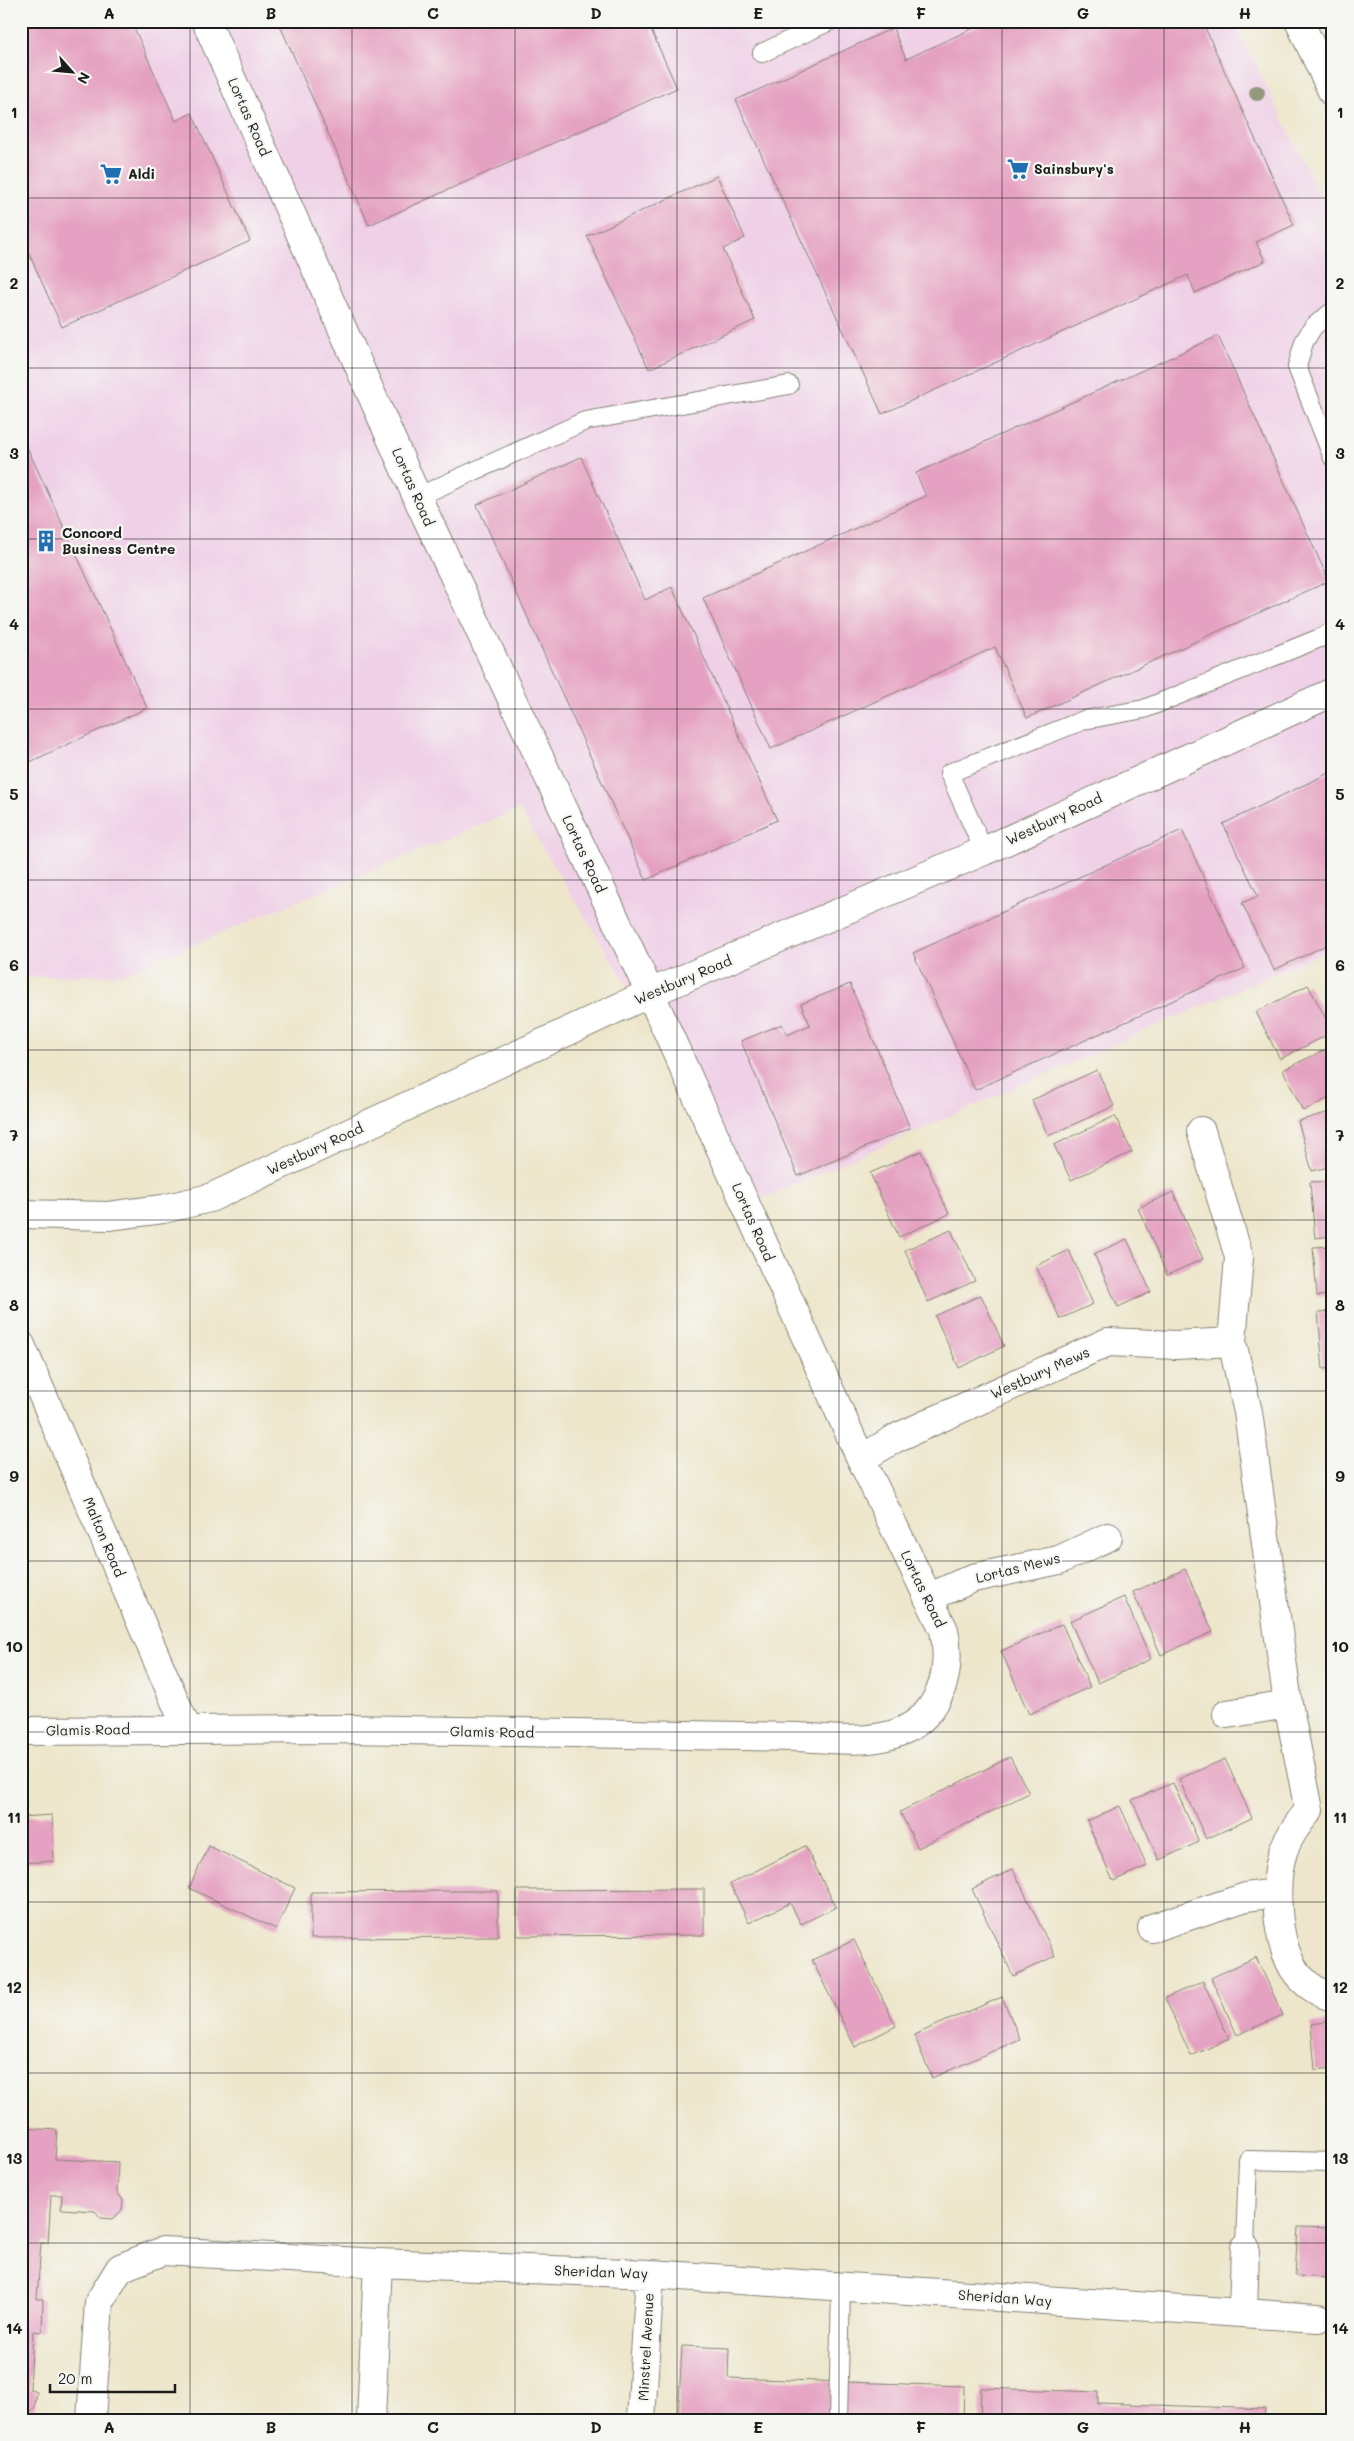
<svg xmlns="http://www.w3.org/2000/svg" width="1354" height="2441" font-family="Mali,sans-serif">
  <style>
    .built { fill: #efd0e7 }
    .building { fill: #e5a1c1 }
    .lines { fill: none; stroke-linecap: round; stroke-linejoin: round }
    .service-casing { stroke: #848174; stroke-width: 20 }
    .minor-casing { stroke: #848174; stroke-width: 30 }
    .tertiary-casing { stroke: #848174; stroke-width: 30 }
    .service { stroke: #fff; stroke-width: 18 }
    .minor { stroke: #fff; stroke-width: 28 }
    .tertiary { stroke: #fff; stroke-width: 28 }
    .tree { fill: #92997d }
    .grid { fill: none; stroke: #1c1c1c; stroke-width: 1; stroke-opacity: 0.55 }
    .labels { text-anchor: middle; stroke-width: 4.5; stroke-linejoin: round; paint-order: stroke }
    .street-label { font-size: 14px; fill: #1c1c1c; stroke: #f6f6f2 }
    .poi-label { font-size: 14px; font-weight: bold; fill: #1c1c1c; stroke: #f6f6f2; text-anchor: start }
    .neatline { fill: none; stroke: #1c1c1c; stroke-width: 2 }
    .grid-label { font-size: 16px; text-anchor: middle; font-weight: bold; fill: #1c1c1c }
  </style>
  <rect width="100%" height="100%" fill="#f6f6f2"/>
  <filter id="ink" filterUnits="userSpaceOnUse"><feTurbulence type="fractalNoise" baseFrequency=".02" numOctaves="2"/><feDisplacementMap in="SourceGraphic" scale="10" xChannelSelector="R" yChannelSelector="G"/><feConvolveMatrix kernelMatrix="1 2 1 2 8 2 1 2 1" color-interpolation-filters="sRGB"/></filter>
  <filter id="wash" filterUnits="userSpaceOnUse"><feTurbulence type="fractalNoise" baseFrequency=".0096" numOctaves="4" result="noise"/><feDisplacementMap in="SourceGraphic" scale="20" xChannelSelector="R" yChannelSelector="G"/><feGaussianBlur stdDeviation="1.12" result="paint"/><feColorMatrix in="noise" values="0 0 0 0 0 0 0 0 0 0 0 0 0 0 0 0 0 1.4 0 .05"/><feComposite in="paint" operator="in"/></filter>
  <g filter="url(#wash)">
    <rect width="100%" height="100%" fill="#ede6cb"/>
    <path class="built" d="M 21,21 L 1234,21 L 1333,221 L 1333,948 L 759,1200 L 519,809 L 121,975 L 21,977 Z"/>
    <g id="blocks">
      <path class="building" d="M 21,21 L 131,21 L 176,121 L 192,113 L 250,241 L 62,327 L 21,236 Z
        M 278,21 L 647,21 L 677,88 L 369,225 Z
        M 989,21 L 1202,21 L 1294,225 L 1256,242 L 1265,261 L 1195,293 L 1188,275 L 882,414 L 736,100 L 893,28 L 906,59 Z
        M 717,176 L 745,238 L 723,249 L 755,320 L 649,369 L 587,236 Z
        M 1218,336 L 1329,581 L 1027,718 L 995,647 L 771,749 L 703,598 L 926,496 L 916,473 Z
        M 21,434 L 147,708 L 21,766 Z
        M 581,457 L 645,600 L 672,587 L 777,820 L 646,880 L 477,505 Z
        M 1333,771 L 1333,942 L 1274,970 L 1242,903 L 1258,896 L 1223,824 Z
        M 1182,830 L 1245,968 L 975,1090 L 913,953 Z
        M 850,984 L 910,1128 L 798,1176 L 741,1041 L 782,1024 L 787,1035 L 810,1025 L 801,1004 Z
        M 1308,985 L 1333,1032 L 1280,1059 L 1256,1012 Z
        M 1333,1046 L 1333,1096 L 1303,1111 L 1283,1070 Z
        M 1097,1070 L 1114,1106 L 1048,1136 L 1032,1100 Z
        M 1333,1111 L 1333,1166 L 1312,1171 L 1298,1121 Z
        M 1115,1116 L 1132,1152 L 1071,1180 L 1054,1145 Z
        M 921,1151 L 949,1214 L 899,1237 L 870,1173 Z
        M 1333,1181 L 1333,1236 L 1315,1238 L 1310,1182 Z
        M 1173,1192 L 1203,1259 L 1167,1275 L 1138,1208 Z
        M 951,1230 L 975,1281 L 928,1302 L 905,1250 Z
        M 1127,1239 L 1151,1292 L 1118,1307 L 1094,1254 Z
        M 1333,1246 L 1333,1295 L 1317,1296 L 1313,1247 Z
        M 1069,1250 L 1093,1304 L 1060,1319 L 1036,1266 Z
        M 981,1295 L 1004,1346 L 959,1368 L 935,1316 Z
        M 1333,1311 L 1333,1368 L 1323,1369 L 1318,1312 Z
        M 1326,1378 L 1333,1378 L 1333,1437 L 1331,1437 Z
        M 1330,1444 L 1333,1444 L 1333,1458 L 1331,1458 Z
        M 1185,1569 L 1213,1632 L 1161,1655 L 1133,1592 Z
        M 1124,1597 L 1151,1659 L 1098,1683 L 1070,1621 Z
        M 1062,1624 L 1090,1687 L 1029,1714 L 1001,1651 Z
        M 1010,1757 L 1029,1793 L 918,1848 L 900,1812 Z
        M 1225,1759 L 1252,1818 L 1206,1839 L 1179,1779 Z
        M 1173,1783 L 1199,1842 L 1159,1860 L 1132,1800 Z
        M 1120,1806 L 1147,1866 L 1113,1881 L 1087,1821 Z
        M 52,1815 L 54,1861 L 21,1863 L 21,1817 Z
        M 209,1846 L 295,1888 L 276,1929 L 189,1888 Z
        M 805,1846 L 836,1907 L 801,1924 L 790,1903 L 749,1923 L 730,1884 Z
        M 1013,1869 L 1055,1956 L 1013,1976 L 972,1889 Z
        M 704,1889 L 704,1935 L 517,1936 L 517,1890 Z
        M 451,1891 L 498,1891 L 498,1937 L 311,1938 L 311,1892 Z
        M 854,1940 L 896,2026 L 855,2047 L 812,1960 Z
        M 1256,1957 L 1283,2015 L 1237,2035 L 1211,1978 Z
        M 1203,1981 L 1229,2039 L 1191,2056 L 1165,1998 Z
        M 1002,1997 L 1020,2039 L 932,2078 L 914,2035 Z
        M 1333,2021 L 1333,2068 L 1315,2070 L 1311,2024 Z
        M 21,2128 L 57,2130 L 55,2159 L 118,2162 L 117,2192 L 123,2200 L 122,2210 L 113,2219 L 101,2218 L 95,2211 L 61,2209 L 62,2195 L 51,2195 L 48,2243 L 41,2243 L 37,2299 L 43,2299 L 42,2332 L 33,2331 L 30,2389 L 37,2392 L 35,2407 L 28,2414 L 21,2414 Z
        M 1298,2227 L 1333,2228 L 1333,2278 L 1295,2276 Z
        M 682,2346 L 729,2348 L 728,2378 L 964,2386 L 963,2420 L 846,2420 L 846,2417 L 791,2415 L 791,2420 L 678,2420 Z
        M 981,2388 L 1098,2392 L 1098,2403 L 1265,2409 L 1264,2420 L 980,2420 Z"/>
    </g>
  </g>
  <g filter="url(#ink)">
    <use href="#blocks" fill-opacity="0" stroke="#848174" stroke-width="1"/>
    <g class="lines">
      <g class="service-casing">
        <path id="service" d="M 762,53 L 830,21
          M 1333,311 L 1313,327 L 1304,342 L 1297,367 L 1333,458
          M 417,497 L 585,421 L 789,385
          M 984,851 L 949,773 L 1084,720 L 1144,709 L 1325,636 L 1333,630
          M 1245,2247 L 1248,2160 L 1333,2162
          M 838,2420 L 841,2287"/>
      </g>
      <g class="minor-casing">
        <path id="minor" d="M 1201,1131 L 1239,1257 L 1232,1342 L 1248,1412 L 1288,1704 L 1309,1810 C 1299,1822 1290,1834 1284,1849 C 1273,1879 1276,1933 1290,1962 C 1297,1978 1315,1993 1333,1997
          M 21,1214 L 108,1216 L 163,1209 L 210,1198 L 650,993 L 984,851 L 1333,692
          M 21,1345 L 187,1729
          M 861,1459 L 896,1438 L 1108,1342 L 1176,1345 L 1232,1342
          M 928,1598 L 973,1578 L 1059,1560 L 1108,1537
          M 1227,1714 L 1288,1704
          M 21,1731 L 347,1729 L 799,1737 C 829,1739 862,1743 891,1735 C 939,1721 953,1675 944,1630 L 861,1459 L 650,993 L 417,497 L 206,21
          M 1152,1928 L 1246,1897 L 1277,1893
          M 1243,2312 L 1245,2247
          M 91,2420 L 99,2302 L 120,2268 L 163,2251 L 378,2263 L 650,2274 L 1318,2318
          M 371,2420 L 378,2263
          M 641,2420 L 650,2274"/>
      </g>
      <g class="tertiary-casing">
        <path id="tertiary" d="M 1299,21 L 1333,93"/>
      </g>
      <use href="#service" class="service"/>
      <use href="#minor" class="minor"/>
      <use href="#tertiary" class="tertiary"/>
    </g>
    <circle class="tree" cx="1257" cy="93" r="8"/>
  </g>
  <path class="grid" d="M 190,21 L 190,2420M 352,21 L 352,2420M 515,21 L 515,2420M 677,21 L 677,2420M 839,21 L 839,2420M 1002,21 L 1002,2420M 1164,21 L 1164,2420M 21,198 L 1333,198M 21,368 L 1333,368M 21,539 L 1333,539M 21,709 L 1333,709M 21,880 L 1333,880M 21,1050 L 1333,1050M 21,1220 L 1333,1220M 21,1391 L 1333,1391M 21,1561 L 1333,1561M 21,1732 L 1333,1732M 21,1902 L 1333,1902M 21,2073 L 1333,2073M 21,2243 L 1333,2243"/>
  <defs>
    <g id="supermarket-bare" transform="scale(1.725)"><path d="M-6-5.5h2.5l.6 2H6L4.5 2H-2.5L-4.4-4H-6ZM-1.5 3.2a1.3 1.3 0 1 0 .1 0ZM3 3.2a1.3 1.3 0 1 0 .1 0Z" fill="#1f6fb2" stroke="#f6f6f2" stroke-width="2.5" paint-order="stroke"/></g>
    <g id="building-bare" transform="scale(1.725)"><path d="M-4-6H4V6H1V3H-1V6H-4ZM-2.5-4.3h1.7v1.8h-1.7ZM.8-4.3h1.7v1.8H.8ZM-2.5-1h1.7V.8h-1.7ZM.8-1h1.7V.8H.8Z" fill="#1f6fb2" stroke="#f6f6f2" stroke-width="2.5" paint-order="stroke"/></g>
  </defs>
  <g fill-rule="evenodd">
    <use href="#supermarket-bare" x="1018" y="169"/>
    <use href="#supermarket-bare" x="111" y="174"/>
    <use href="#building-bare" x="46" y="541"/>
  </g>
  <g class="labels">
    <g class="street-label">
      <text transform="translate(249 117) rotate(66)" y="5">Lortas Road</text>
      <text transform="translate(413 487) rotate(66)" y="5">Lortas Road</text>
      <text transform="translate(1054 819) rotate(-25)" y="5">Westbury Road</text>
      <text transform="translate(584 854) rotate(65)" y="5">Lortas Road</text>
      <text transform="translate(683 980) rotate(-23)" y="5">Westbury Road</text>
      <text transform="translate(315 1149) rotate(-25)" y="5">Westbury Road</text>
      <text transform="translate(753 1222) rotate(66)" y="5">Lortas Road</text>
      <text transform="translate(1040 1373) rotate(-24)" y="5">Westbury Mews</text>
      <text transform="translate(104 1537) rotate(67)" y="5">Malton Road</text>
      <text transform="translate(1018 1568) rotate(-14)" y="5">Lortas Mews</text>
      <text transform="translate(923 1589) rotate(64)" y="5">Lortas Road</text>
      <text transform="translate(88 1730) rotate(-1)" y="5">Glamis Road</text>
      <text transform="translate(492 1732) rotate(1)" y="5">Glamis Road</text>
      <text transform="translate(601 2272) rotate(2)" y="5">Sheridan Way</text>
      <text transform="translate(1005 2298) rotate(4)" y="5">Sheridan Way</text>
      <text transform="translate(646 2347) rotate(-87)" y="5">Minstrel Avenue</text>
    </g>
    <g class="poi-label">
      <text x="1034" y="174">Sainsbury's</text>
      <text x="128" y="179">Aldi</text>
      <text x="62" y="538">Concord<tspan x="62" dy="16">Business Centre</tspan></text>
    </g>
  </g>
  <rect width="1354" height="2441" fill="none" stroke="#f6f6f2" stroke-width="55"/>
  <g transform="translate(72 72) rotate(117)" stroke="#f6f6f2" stroke-width="4" paint-order="stroke">
  <path d="M0-4L9 19L0 12L-9 19Z" fill="#1c1c1c"/>
  <text y="-8" font-size="14" font-weight="bold" text-anchor="middle" fill="#1c1c1c">N</text>
  </g>
  <path d="M50 2384v8h125v-8" fill="none" stroke="#1c1c1c" stroke-width="2.5"/>
  <text x="58" y="2384" font-size="15" fill="#1c1c1c" stroke="#f6f6f2" stroke-width="4" paint-order="stroke">20 m</text>
  <rect x="28" y="28" width="1298" height="2386" class="neatline"/>
  <g class="grid-label">
    <text x="109" y="19">A</text>
    <text x="271" y="19">B</text>
    <text x="433" y="19">C</text>
    <text x="596" y="19">D</text>
    <text x="758" y="19">E</text>
    <text x="921" y="19">F</text>
    <text x="1083" y="19">G</text>
    <text x="1245" y="19">H</text>
    <text x="14" y="118">1</text>
    <text x="1340" y="118">1</text>
    <text x="14" y="289">2</text>
    <text x="1340" y="289">2</text>
    <text x="14" y="459">3</text>
    <text x="1340" y="459">3</text>
    <text x="14" y="630">4</text>
    <text x="1340" y="630">4</text>
    <text x="14" y="800">5</text>
    <text x="1340" y="800">5</text>
    <text x="14" y="971">6</text>
    <text x="1340" y="971">6</text>
    <text x="14" y="1141">7</text>
    <text x="1340" y="1141">7</text>
    <text x="14" y="1311">8</text>
    <text x="1340" y="1311">8</text>
    <text x="14" y="1482">9</text>
    <text x="1340" y="1482">9</text>
    <text x="14" y="1652">10</text>
    <text x="1340" y="1652">10</text>
    <text x="14" y="1823">11</text>
    <text x="1340" y="1823">11</text>
    <text x="14" y="1993">12</text>
    <text x="1340" y="1993">12</text>
    <text x="14" y="2164">13</text>
    <text x="1340" y="2164">13</text>
    <text x="14" y="2334">14</text>
    <text x="1340" y="2334">14</text>
    <text x="109" y="2433">A</text>
    <text x="271" y="2433">B</text>
    <text x="433" y="2433">C</text>
    <text x="596" y="2433">D</text>
    <text x="758" y="2433">E</text>
    <text x="921" y="2433">F</text>
    <text x="1083" y="2433">G</text>
    <text x="1245" y="2433">H</text>
  </g>
</svg>
